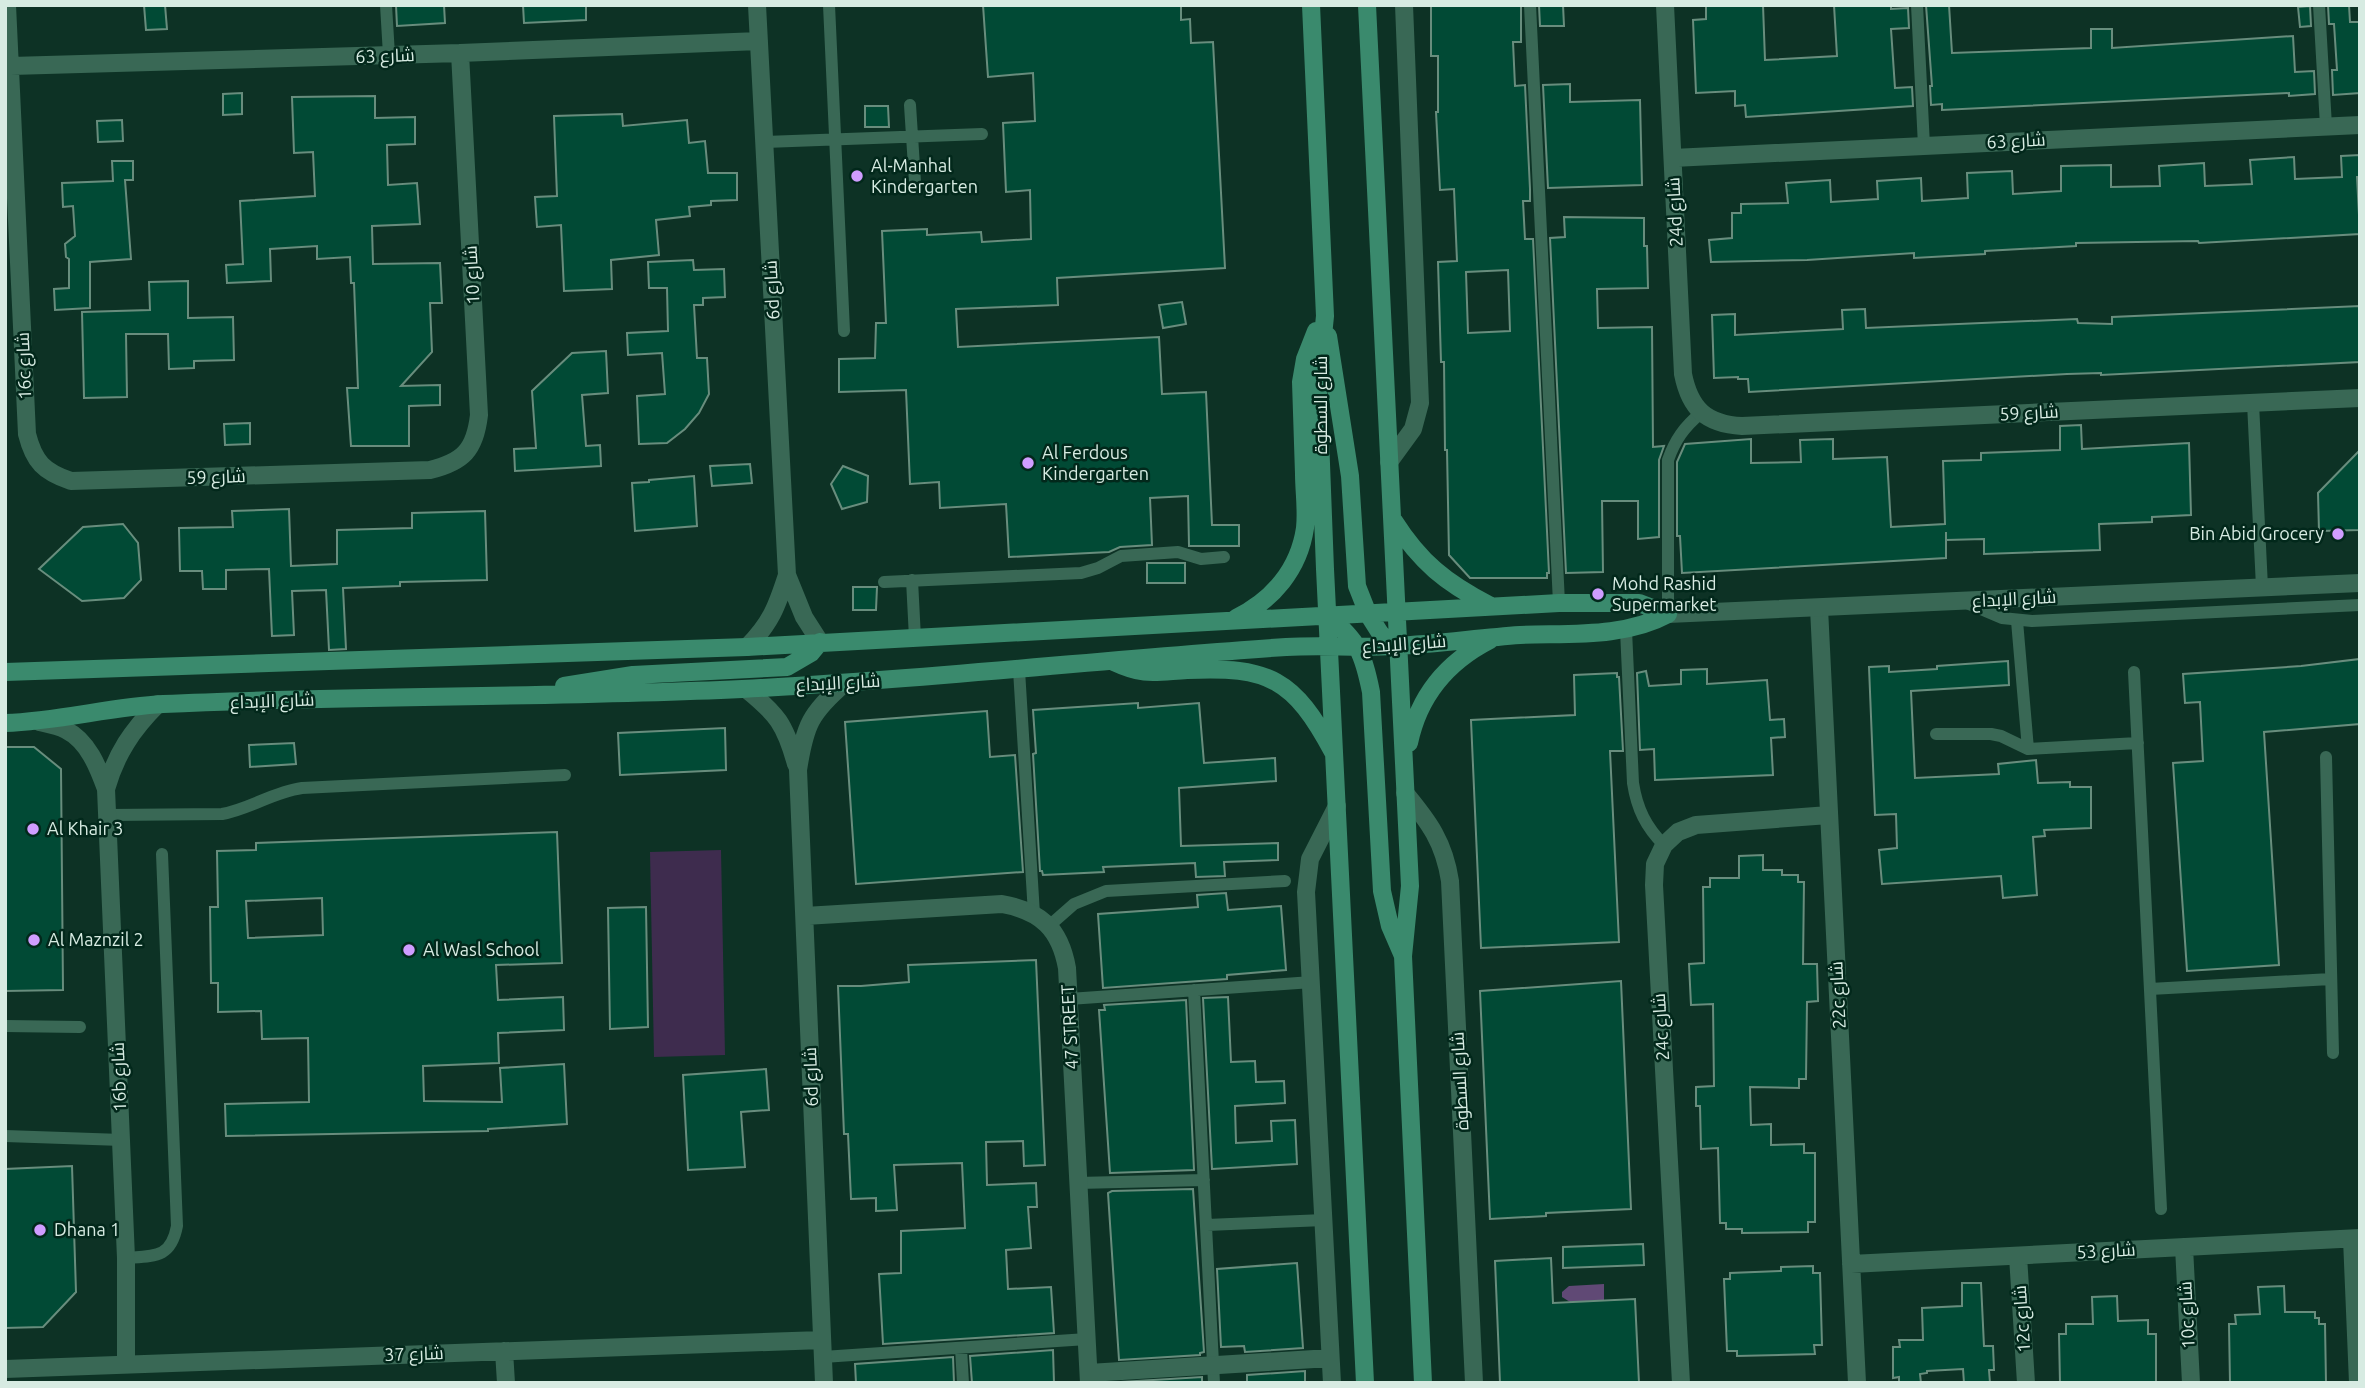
<svg xmlns="http://www.w3.org/2000/svg" width="2365" height="1388" font-family="Ubuntu,Cairo,sans-serif">
  <style>
    .green { fill: #3e2c4e }
    .water { fill: #604975 }
    .building { fill: #014a35; stroke: #688d7d; stroke-width: 2; fill-rule: evenodd }
    .lines { fill: none; stroke-linecap: round; stroke-linejoin: round }
    .service { stroke: #396855; stroke-width: 12 }
    .minor { stroke: #396855; stroke-width: 18 }
    .tertiary { stroke: #396855; stroke-width: 18 }
    .secondary { stroke: #3a8a6d; stroke-width: 18 }
    .poi-dot { fill: #d09dff; stroke: #02281b; stroke-width: 2.5 }
    .labels { text-anchor: middle; stroke-width: 5; stroke-linejoin: round; paint-order: stroke }
    .street-label { font-size: 18px; fill: #d7ebe2; stroke: #02281b }
    .poi-label { font-size: 18px; fill: #d7ebe2; stroke: #02281b; text-anchor: start }
  </style>
  <rect width="100%" height="100%" fill="#0d3225"/>
  <path class="green" d="M 721,850 L 725,1055 L 654,1057 L 650,852 Z"/>
  <path class="water" d="M 1604,1284 L 1604,1300 L 1570,1302 L 1562,1297 L 1562,1292 L 1569,1286 Z"/>
  <path class="building" d="M 144,5 L 165,5 L 167,29 L 146,30 Z
    M 396,5 L 444,5 L 445,23 L 397,26 Z
    M 523,5 L 586,5 L 586,20 L 524,23 Z
    M 983,5 L 1181,5 L 1181,20 L 1190,19 L 1191,43 L 1213,42 L 1225,268 L 1057,278 L 1058,305 L 956,309 L 958,347 L 1159,337 L 1162,394 L 1206,392 L 1212,525 L 1239,525 L 1239,546 L 1189,546 L 1188,496 L 1150,498 L 1152,545 L 1120,547 L 1109,552 L 1009,557 L 1006,504 L 940,508 L 939,482 L 910,484 L 906,390 L 839,392 L 839,359 L 875,358 L 876,323 L 886,323 L 882,231 L 927,229 L 927,235 L 981,232 L 982,242 L 1031,239 L 1030,190 L 1006,192 L 1003,123 L 1035,121 L 1033,73 L 988,77 Z
    M 1431,5 L 1521,5 L 1521,42 L 1513,42 L 1515,86 L 1525,85 L 1530,189 L 1530,201 L 1523,201 L 1525,239 L 1533,239 L 1549,573 L 1547,573 L 1547,578 L 1470,578 L 1449,555 L 1447,450 L 1445,450 L 1444,362 L 1441,362 L 1438,262 L 1457,261 L 1454,189 L 1440,190 L 1436,112 L 1438,112 L 1438,56 L 1431,56 ZM 1508,270 L 1510,331 L 1468,333 L 1466,272 Z
    M 1539,5 L 1563,5 L 1564,26 L 1540,26 Z
    M 1706,5 L 1763,5 L 1765,60 L 1837,56 L 1834,5 L 1891,5 L 1891,9 L 1908,8 L 1909,28 L 1891,29 L 1895,88 L 1912,87 L 1913,106 L 1746,117 L 1745,105 L 1735,106 L 1735,91 L 1696,93 L 1693,20 L 1706,19 Z
    M 1926,5 L 1949,5 L 1952,53 L 2091,48 L 2091,29 L 2112,29 L 2112,48 L 2293,36 L 2295,72 L 2314,71 L 2315,94 L 2289,96 L 2289,93 L 1942,110 L 1942,104 L 1931,105 L 1930,86 L 1932,86 Z
    M 2328,5 L 2349,5 L 2350,22 L 2360,22 L 2360,93 L 2333,95 L 2332,70 L 2337,70 L 2334,24 L 2329,24 Z
    M 2310,6 L 2311,26 L 2300,27 L 2298,7 Z
    M 1570,84 L 1570,102 L 1640,100 L 1642,185 L 1548,188 L 1543,85 Z
    M 242,93 L 242,114 L 223,115 L 223,94 Z
    M 375,96 L 375,118 L 415,117 L 415,144 L 387,145 L 388,185 L 417,183 L 420,224 L 372,226 L 373,264 L 440,263 L 442,303 L 430,303 L 432,352 L 401,386 L 440,385 L 440,405 L 409,406 L 409,446 L 351,446 L 347,388 L 358,388 L 354,283 L 351,283 L 350,257 L 317,259 L 317,246 L 270,249 L 271,281 L 227,283 L 226,265 L 243,264 L 240,201 L 315,196 L 313,152 L 294,153 L 292,97 Z
    M 865,106 L 888,106 L 889,127 L 865,127 Z
    M 622,114 L 623,126 L 687,120 L 689,143 L 705,141 L 708,173 L 737,173 L 737,200 L 711,201 L 711,205 L 689,207 L 690,216 L 656,220 L 659,255 L 611,260 L 612,289 L 564,291 L 561,225 L 537,227 L 535,197 L 557,196 L 554,116 Z
    M 122,120 L 123,141 L 98,142 L 97,121 Z
    M 2360,155 L 2360,177 L 2357,177 L 2360,234 L 2199,243 L 2198,241 L 2076,243 L 2076,246 L 1985,251 L 1985,254 L 1914,258 L 1914,253 L 1807,260 L 1711,262 L 1709,240 L 1732,238 L 1732,213 L 1741,213 L 1741,204 L 1788,203 L 1786,183 L 1830,180 L 1831,202 L 1878,199 L 1877,181 L 1921,178 L 1922,201 L 1968,198 L 1967,173 L 2012,171 L 2013,194 L 2061,191 L 2061,166 L 2111,165 L 2111,187 L 2160,186 L 2159,166 L 2204,163 L 2205,186 L 2252,184 L 2250,160 L 2294,157 L 2295,179 L 2342,177 L 2341,156 Z
    M 112,161 L 133,161 L 133,180 L 125,180 L 131,259 L 90,262 L 90,308 L 55,310 L 54,289 L 69,288 L 69,259 L 66,257 L 65,244 L 75,236 L 73,206 L 63,207 L 62,183 L 113,181 Z
    M 1564,217 L 1644,218 L 1644,246 L 1647,246 L 1648,288 L 1597,289 L 1598,328 L 1652,327 L 1653,447 L 1664,446 L 1659,460 L 1659,537 L 1638,539 L 1638,501 L 1602,501 L 1603,572 L 1566,573 L 1550,238 L 1565,237 Z
    M 693,260 L 694,270 L 724,269 L 725,297 L 703,298 L 703,305 L 694,305 L 697,358 L 707,358 L 709,394 L 699,413 L 685,429 L 667,443 L 639,444 L 637,396 L 665,394 L 662,353 L 628,355 L 627,333 L 668,331 L 667,288 L 649,288 L 648,262 Z
    M 188,281 L 188,318 L 233,317 L 234,360 L 194,361 L 194,368 L 169,369 L 168,334 L 126,334 L 127,397 L 84,398 L 82,312 L 150,310 L 149,282 Z
    M 1182,302 L 1186,324 L 1163,328 L 1159,305 Z
    M 2360,306 L 2360,362 L 2101,375 L 2101,373 L 2067,374 L 1749,392 L 1748,379 L 1738,379 L 1738,377 L 1714,378 L 1712,315 L 1735,314 L 1735,335 L 1843,329 L 1842,310 L 1865,309 L 1866,328 L 2077,319 L 2078,323 L 2112,324 L 2112,317 Z
    M 606,351 L 608,393 L 582,395 L 586,446 L 600,445 L 601,466 L 515,471 L 514,449 L 536,448 L 532,391 L 572,353 Z
    M 250,423 L 250,444 L 225,445 L 224,424 Z
    M 2081,425 L 2082,449 L 2189,443 L 2191,515 L 2152,517 L 2152,522 L 2099,524 L 2100,550 L 1984,554 L 1984,539 L 1946,540 L 1946,532 L 1946,558 L 1682,573 L 1680,536 L 1677,536 L 1677,462 L 1685,444 L 1751,439 L 1751,463 L 1801,462 L 1800,440 L 1833,439 L 1833,459 L 1887,457 L 1891,527 L 1945,524 L 1943,461 L 1981,460 L 1981,453 L 2060,450 L 2060,426 Z
    M 2360,450 L 2360,530 L 2319,531 L 2318,493 Z
    M 750,464 L 752,483 L 712,486 L 710,466 Z
    M 843,466 L 868,476 L 867,502 L 842,509 L 831,484 Z
    M 694,476 L 697,526 L 635,531 L 632,483 L 649,482 L 649,480 Z
    M 289,509 L 291,566 L 337,564 L 337,530 L 412,528 L 412,513 L 485,511 L 487,580 L 400,582 L 400,586 L 343,588 L 346,649 L 329,650 L 326,590 L 292,591 L 294,635 L 272,636 L 269,569 L 226,570 L 226,589 L 203,589 L 202,571 L 180,571 L 179,528 L 233,527 L 232,511 Z
    M 123,524 L 138,543 L 141,580 L 124,598 L 82,601 L 39,569 L 83,527 Z
    M 1147,563 L 1185,563 L 1185,583 L 1147,583 Z
    M 853,587 L 877,587 L 876,610 L 853,610 Z
    M 2360,659 L 2360,724 L 2264,732 L 2279,965 L 2187,971 L 2173,763 L 2203,761 L 2200,702 L 2185,703 L 2183,674 L 2301,666 Z
    M 2008,661 L 2009,685 L 1911,691 L 1915,778 L 1999,774 L 1998,764 L 2036,760 L 2038,783 L 2070,782 L 2070,787 L 2091,787 L 2091,828 L 2044,830 L 2045,836 L 2033,837 L 2037,895 L 2003,898 L 2001,876 L 1882,884 L 1879,850 L 1897,848 L 1896,814 L 1875,815 L 1869,667 L 1889,666 L 1889,672 L 1937,669 L 1937,666 Z
    M 1707,669 L 1707,684 L 1767,680 L 1770,720 L 1784,719 L 1785,737 L 1771,738 L 1773,775 L 1655,780 L 1654,749 L 1640,750 L 1637,673 L 1646,671 L 1649,686 L 1681,684 L 1681,670 Z
    M 1617,673 L 1617,677 L 1619,677 L 1623,751 L 1610,751 L 1619,942 L 1481,948 L 1471,720 L 1575,715 L 1574,675 Z
    M 1138,703 L 1138,708 L 1199,703 L 1204,763 L 1275,758 L 1276,781 L 1179,788 L 1181,846 L 1278,843 L 1278,860 L 1224,862 L 1225,876 L 1196,877 L 1195,863 L 1103,867 L 1104,872 L 1043,875 L 1042,871 L 1040,871 L 1033,754 L 1036,753 L 1033,710 Z
    M 987,711 L 990,757 L 1015,755 L 1023,872 L 856,884 L 845,722 Z
    M 725,728 L 726,770 L 620,775 L 618,733 Z
    M 294,743 L 296,764 L 250,767 L 249,745 Z
    M 5,747 L 34,747 L 61,769 L 63,990 L 5,991 Z
    M 557,832 L 562,963 L 496,965 L 498,1000 L 563,997 L 564,1030 L 498,1033 L 499,1063 L 423,1066 L 424,1101 L 502,1102 L 500,1068 L 564,1064 L 567,1124 L 488,1129 L 488,1131 L 226,1136 L 225,1104 L 309,1102 L 308,1038 L 262,1039 L 261,1011 L 218,1012 L 218,983 L 211,983 L 210,907 L 218,907 L 217,851 L 256,850 L 256,843 ZM 322,898 L 323,935 L 248,938 L 246,901 Z
    M 1763,855 L 1763,870 L 1782,870 L 1782,875 L 1798,875 L 1798,882 L 1804,882 L 1803,964 L 1817,964 L 1818,1001 L 1807,1002 L 1806,1079 L 1799,1079 L 1799,1088 L 1750,1087 L 1751,1125 L 1771,1124 L 1771,1145 L 1804,1144 L 1804,1153 L 1815,1153 L 1815,1222 L 1808,1222 L 1808,1232 L 1742,1233 L 1742,1229 L 1726,1229 L 1726,1223 L 1720,1223 L 1718,1148 L 1701,1149 L 1700,1106 L 1696,1106 L 1696,1087 L 1714,1086 L 1713,1004 L 1691,1005 L 1689,964 L 1704,963 L 1703,887 L 1710,887 L 1710,878 L 1739,878 L 1739,856 Z
    M 1226,893 L 1228,910 L 1281,906 L 1286,970 L 1227,975 L 1227,979 L 1103,988 L 1098,914 L 1198,907 L 1197,895 Z
    M 646,907 L 648,1027 L 610,1029 L 608,908 Z
    M 1036,960 L 1045,1165 L 1024,1166 L 1023,1141 L 986,1142 L 987,1185 L 1036,1183 L 1037,1207 L 1028,1207 L 1031,1248 L 1006,1250 L 1008,1289 L 1051,1287 L 1054,1333 L 883,1344 L 879,1274 L 901,1273 L 901,1231 L 965,1228 L 962,1163 L 894,1165 L 897,1210 L 876,1211 L 876,1198 L 851,1199 L 848,1134 L 844,1134 L 838,986 L 861,986 L 909,982 L 908,965 Z
    M 1621,981 L 1631,1209 L 1546,1213 L 1546,1216 L 1490,1219 L 1480,991 Z
    M 1228,997 L 1231,1062 L 1255,1061 L 1256,1082 L 1284,1081 L 1285,1103 L 1235,1106 L 1236,1143 L 1272,1141 L 1271,1121 L 1295,1120 L 1297,1164 L 1212,1169 L 1203,998 Z
    M 1186,1000 L 1194,1170 L 1110,1173 L 1099,1010 L 1105,1010 L 1104,1005 Z
    M 766,1069 L 769,1110 L 741,1112 L 745,1167 L 688,1170 L 683,1075 Z
    M 72,1166 L 76,1292 L 43,1327 L 5,1328 L 5,1169 Z
    M 1193,1189 L 1204,1352 L 1200,1353 L 1200,1355 L 1119,1360 L 1108,1193 L 1112,1191 Z
    M 1643,1244 L 1644,1265 L 1563,1268 L 1563,1247 Z
    M 1551,1258 L 1553,1303 L 1635,1299 L 1639,1383 L 1500,1383 L 1495,1261 Z
    M 1297,1263 L 1303,1348 L 1245,1352 L 1244,1346 L 1221,1347 L 1217,1269 Z
    M 1813,1266 L 1813,1273 L 1820,1273 L 1822,1345 L 1814,1345 L 1815,1354 L 1737,1356 L 1737,1351 L 1727,1351 L 1724,1279 L 1730,1279 L 1730,1273 L 1781,1271 L 1781,1267 Z
    M 1962,1283 L 1981,1283 L 1984,1346 L 1993,1346 L 1994,1370 L 1989,1370 L 1990,1383 L 1964,1383 L 1963,1369 L 1927,1371 L 1927,1373 L 1920,1374 L 1921,1383 L 1899,1383 L 1899,1377 L 1893,1378 L 1893,1347 L 1900,1347 L 1899,1340 L 1923,1340 L 1922,1308 L 1962,1306 Z
    M 2284,1286 L 2285,1312 L 2315,1312 L 2315,1318 L 2319,1318 L 2319,1324 L 2325,1324 L 2326,1383 L 2230,1383 L 2229,1324 L 2236,1324 L 2235,1315 L 2260,1314 L 2258,1287 Z
    M 2117,1296 L 2118,1321 L 2148,1320 L 2148,1334 L 2156,1334 L 2156,1383 L 2060,1383 L 2059,1334 L 2066,1334 L 2066,1324 L 2093,1324 L 2092,1297 Z
    M 1053,1350 L 1054,1383 L 972,1383 L 970,1356 Z
    M 953,1357 L 954,1383 L 856,1383 L 855,1364 Z
    M 1305,1371 L 1305,1383 L 1247,1383 L 1247,1375 Z
    M 1202,1377 L 1202,1383 L 1121,1383 L 1121,1382 Z"/>
  <g class="lines">
    <path class="service" d="M 386,5 L 389,55
      M 829,5 L 844,331
      M 1530,5 L 1559,603
      M 1917,5 L 1924,146
      M 2319,5 L 2326,126
      M 910,105 L 915,182
      M 765,142 L 982,134
      M 2253,403 L 2262,587
      M 912,580 L 915,638
      M 884,582 L 1081,573 L 1098,568 L 1121,556 L 1178,552 L 1201,559 L 1224,557
      M 1962,601 L 2002,618 L 2032,621 L 2360,605
      M 1668,614 L 1668,460 C 1675,440 1684,427 1701,413
      M 2017,621 L 2028,749
      M 1626,630 L 1633,783 C 1637,809 1646,827 1664,845
      M 1019,670 L 1034,914
      M 2134,672 L 2161,1209
      M 1936,734 L 1991,734 L 2001,736 L 2028,749 L 2138,743
      M 2326,757 L 2333,1053
      M 109,815 L 222,814 C 250,809 273,792 302,788 L 565,775
      M 1049,926 L 1074,904 L 1106,891 L 1285,881
      M 2150,989 L 2331,979
      M 1194,990 L 1214,1383
      M 1069,999 L 1312,982
      M 5,1026 L 80,1027
      M 5,1136 L 122,1140
      M 1077,1183 L 1204,1180
      M 1207,1225 L 1324,1220
      M 126,1258 C 155,1256 171,1258 177,1226 L 162,854
      M 961,1348 L 963,1383
      M 823,1357 L 1087,1339"/>
    <path class="minor" d="M 7,5 L 27,434 C 34,462 44,472 71,481 L 430,470 C 463,462 475,450 479,415 L 460,53
      M 1665,5 L 1683,374 C 1690,409 1706,424 1742,426 L 2360,398
      M 11,66 L 460,53 L 759,41
      M 1673,158 L 2360,125
      M 1389,462 L 1413,429 L 1420,403 L 1404,5
      M 787,575 L 804,617 L 820,642
      M 1819,608 L 1857,1383
      M 747,647 C 771,623 777,606 787,575 L 757,5
      M 746,689 C 777,714 785,724 796,764
      M 39,722 C 48,724 59,726 66,730 C 88,741 98,767 106,789 L 126,1258 L 126,1364
      M 106,789 C 116,754 132,730 158,704
      M 1405,793 C 1429,822 1444,842 1450,881 L 1474,1383
      M 805,916 L 1002,904 C 1041,911 1060,929 1067,968 L 1089,1383
      M 2352,1239 L 2358,1383
      M 2184,1247 L 2191,1383
      M 2018,1256 L 2026,1383
      M 1851,1264 L 2360,1238
      M 504,1351 L 506,1383
      M 5,1369 L 822,1340
      M 1089,1373 L 1330,1358
      M 824,1383 L 798,770 C 805,725 810,713 845,683
      M 1332,1383 L 1306,892 L 1310,859 L 1337,806
      M 1681,1383 L 1654,885 L 1655,864 L 1664,845 L 1678,832 L 1696,825 L 1829,815"/>
    <path class="tertiary" d="M 1668,614 L 2360,583"/>
    <path class="secondary" d="M 1311,5 L 1325,316 L 1318,385 L 1325,569 L 1365,1383
      M 1367,5 L 1410,886 L 1403,956 L 1423,1383
      M 1328,336 L 1350,476 L 1357,586 L 1368,614 L 1380,633 L 1387,641 L 1398,646
      M 1394,521 C 1420,562 1446,583 1489,605
      M 1327,615 C 1358,641 1363,652 1371,692 L 1382,891 L 1390,926 L 1403,956
      M 1236,618 C 1273,600 1299,569 1305,528 C 1307,510 1304,491 1304,474 C 1303,443 1302,413 1301,382 L 1305,359 L 1316,331
      M 1114,662 C 1144,676 1154,672 1187,670 C 1269,666 1294,679 1333,752
      M 5,672 L 747,647 L 1559,603 L 1639,603 L 1668,614
      M 564,686 L 633,675 L 787,667 L 811,653 L 820,642
      M 5,723 C 59,721 110,707 163,704 C 356,695 549,698 742,689 C 924,680 1104,659 1286,647 C 1322,645 1358,648 1395,646 C 1437,644 1478,638 1520,635 C 1569,633 1624,638 1668,614
      M 1409,743 C 1419,695 1447,662 1490,640"/>
  </g>
  <g class="poi-dot">
    <circle cx="857" cy="176" r="7"/>
    <circle cx="1028" cy="463" r="7"/>
    <circle cx="2338" cy="534" r="7"/>
    <circle cx="1598" cy="594" r="7"/>
    <circle cx="33" cy="829" r="7"/>
    <circle cx="34" cy="940" r="7"/>
    <circle cx="409" cy="950" r="7"/>
    <circle cx="40" cy="1230" r="7"/>
  </g>
  <g class="labels">
    <g class="street-label">
      <text transform="translate(385 56) rotate(-2)" y="6">شارع 63</text>
      <text transform="translate(2016 141) rotate(-3)" y="6">شارع 63</text>
      <text transform="translate(1675 212) rotate(-93)" y="6">24d شارع</text>
      <text transform="translate(472 275) rotate(-93)" y="6">شارع 10</text>
      <text transform="translate(772 290) rotate(-93)" y="6">6d شارع</text>
      <text transform="translate(24 366) rotate(-92)" y="6">16c شارع</text>
      <text transform="translate(1321 405) rotate(-90)" y="6">شارع السطوة</text>
      <text transform="translate(2029 413) rotate(-3)" y="6">شارع 59</text>
      <text transform="translate(216 477) rotate(-2)" y="6">شارع 59</text>
      <text transform="translate(2014 599) rotate(-3)" y="6">شارع الإبداع</text>
      <text transform="translate(1404 644) rotate(-4)" y="6">شارع الإبداع</text>
      <text transform="translate(838 683) rotate(-3)" y="6">شارع الإبداع</text>
      <text transform="translate(272 701) rotate(-2)" y="6">شارع الإبداع</text>
      <text transform="translate(1838 995) rotate(-93)" y="6">22c شارع</text>
      <text transform="translate(1070 1027) rotate(-93)" y="6">47 STREET</text>
      <text transform="translate(1661 1027) rotate(-94)" y="6">24c شارع</text>
      <text transform="translate(119 1077) rotate(-92)" y="6">16b شارع</text>
      <text transform="translate(811 1077) rotate(-92)" y="6">6d شارع</text>
      <text transform="translate(1460 1081) rotate(-93)" y="6">شارع السطوة</text>
      <text transform="translate(2106 1251) rotate(-3)" y="6">شارع 53</text>
      <text transform="translate(2187 1315) rotate(-93)" y="6">10c شارع</text>
      <text transform="translate(2022 1319) rotate(-94)" y="6">12c شارع</text>
      <text transform="translate(414 1354) rotate(-2)" y="6">شارع 37</text>
    </g>
    <g class="poi-label">
      <text x="871" y="172">Al-Manhal<tspan x="871" dy="21">Kindergarten</tspan></text>
      <text x="1042" y="459">Al Ferdous<tspan x="1042" dy="21">Kindergarten</tspan></text>
      <text x="2324" y="540" text-anchor="end">Bin Abid Grocery</text>
      <text x="1612" y="590">Mohd Rashid<tspan x="1612" dy="21">Supermarket</tspan></text>
      <text x="47" y="835">Al Khair 3</text>
      <text x="48" y="946">Al Maznzil 2</text>
      <text x="423" y="956">Al Wasl School</text>
      <text x="54" y="1236">Dhana 1</text>
    </g>
  </g>
  <rect width="2365" height="1388" fill="none" stroke="#d7ebe2" stroke-width="14"/>
</svg>
